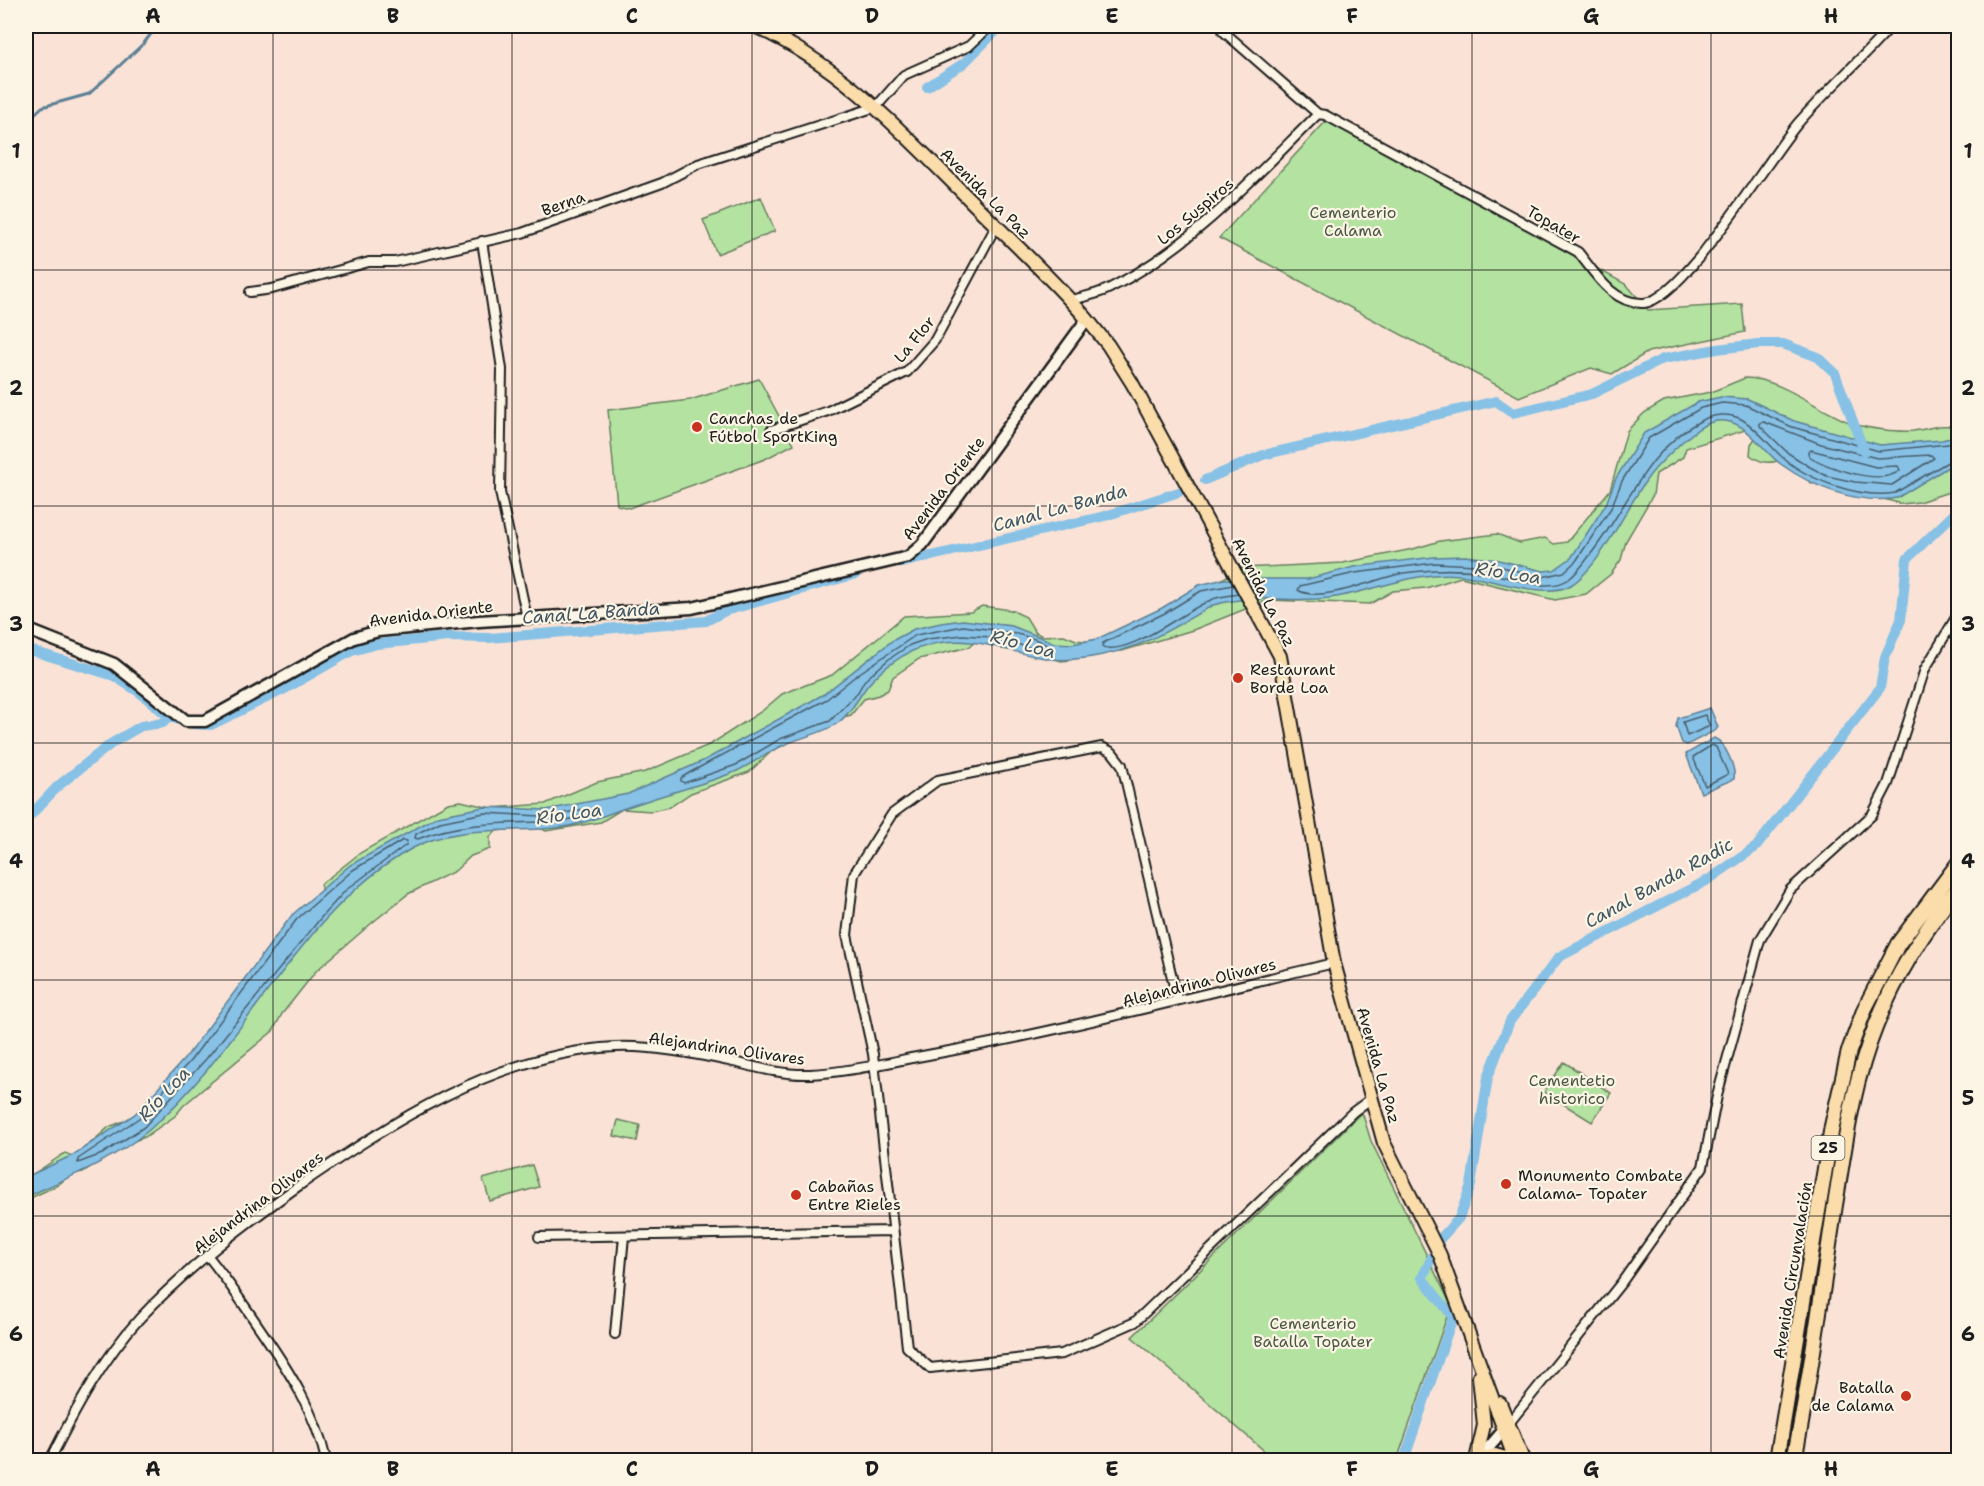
<svg xmlns="http://www.w3.org/2000/svg" width="1984" height="1486" font-family="'Shantell Sans',sans-serif">
  <style>
    .green { fill: #b3e2a1; stroke: #687f5e; stroke-width: 1.5 }
    .water { fill: #87c1e6; stroke: #5c7f95; stroke-width: 1.5 }
    .lines { fill: none; stroke-linecap: round; stroke-linejoin: round }
    .shore { stroke: #475e6d; stroke-width: 1.5 }
    .stream { stroke: #5c7f95; stroke-width: 3 }
    .canal { stroke: #87c1e6; stroke-width: 10 }
    .street-casing { stroke: #1c1c1c; stroke-width: 12 }
    .secondary-casing { stroke: #1c1c1c; stroke-width: 15 }
    .primary-casing { stroke: #1c1c1c; stroke-width: 16 }
    .highway-casing { stroke: #1c1c1c; stroke-width: 18 }
    .street { stroke: #fcf5e5; stroke-width: 8 }
    .secondary { stroke: #fcf5e5; stroke-width: 10 }
    .primary { stroke: #fbdcab; stroke-width: 12 }
    .highway { stroke: #fbdcab; stroke-width: 14 }
    .grid { fill: none; stroke: #1c1c1c; stroke-width: 1.5; stroke-opacity: 0.55 }
    .poi-dot { fill: #c8321e; stroke: #fcf5e5; stroke-width: 2 }
    .labels { text-anchor: middle; stroke-width: 4.5; stroke-linejoin: round; paint-order: stroke }
    .shield { fill: #fcf5e5; stroke: #5f5d58; stroke-width: 1.5 }
    .shield-label { font-size: 15px; font-weight: bold; fill: #1c1c1c }
    .street-label { font-size: 16px; fill: #1c1c1c; stroke: #fcf5e5 }
    .park-label { font-size: 16px; fill: #495744; stroke: #fcf5e5 }
    .poi-label { font-size: 16px; fill: #1c1c1c; stroke: #fcf5e5; text-anchor: start }
    .water-label { font-size: 18px; font-style: italic; fill: #415663; stroke: #fcf5e5 }
    .neatline { fill: none; stroke: #1c1c1c; stroke-width: 2 }
    .grid-label { font-size: 20px; text-anchor: middle; font-weight: bold; fill: #1c1c1c }
  </style>
  <rect width="100%" height="100%" fill="#fae3d6"/>
  <filter id="ink" filterUnits="userSpaceOnUse"><feTurbulence type="fractalNoise" baseFrequency=".0167" numOctaves="2"/><feDisplacementMap in="SourceGraphic" scale="12" xChannelSelector="R" yChannelSelector="G"/><feConvolveMatrix kernelMatrix="1 2 1 2 8 2 1 2 1" color-interpolation-filters="sRGB"/></filter>
  <g filter="url(#ink)">
    <path class="green" d="M 1328,119 L 1627,285 L 1648,310 L 1742,304 L 1745,332 L 1648,352 L 1612,374 L 1591,368 L 1519,397 L 1219,238 Z
      M 761,197 L 775,231 L 717,254 L 703,220 Z
      M 1745,378 C 1782,378 1819,412 1854,424 C 1869,429 1898,432 1913,431 C 1930,429 1942,423 1958,427 L 1958,489 L 1919,502 L 1902,504 L 1821,482 L 1812,484 L 1784,459 C 1770,464 1762,464 1750,455 L 1751,444 L 1761,430 L 1755,427 L 1686,448 L 1683,457 L 1656,474 L 1653,495 L 1626,541 L 1621,560 L 1611,574 L 1586,594 L 1555,600 L 1461,577 L 1426,588 L 1393,591 L 1370,604 L 1268,600 L 1193,630 L 1122,651 L 1082,653 L 1071,660 L 1061,661 L 1016,644 L 1009,650 L 1002,649 L 993,640 L 977,640 L 969,647 L 919,659 L 893,677 L 888,690 L 879,695 L 864,699 L 851,715 L 836,719 L 772,751 L 749,772 L 691,793 L 670,807 L 651,811 L 622,809 L 601,822 L 546,831 L 536,826 L 496,831 L 490,837 L 490,849 L 471,856 L 455,871 L 408,894 L 373,922 L 316,971 L 282,1014 L 273,1031 L 184,1105 L 175,1116 L 145,1137 L 123,1145 L 83,1172 L 71,1174 L 58,1185 L 26,1200 L 26,1179 L 65,1153 L 75,1157 L 109,1127 L 129,1119 L 194,1067 L 275,937 L 284,932 L 321,895 L 321,884 L 360,853 L 448,803 L 461,801 L 491,808 L 545,804 L 597,782 L 645,772 L 711,744 L 762,711 L 782,694 L 832,675 L 904,616 L 971,612 L 982,606 L 1011,610 L 1026,617 L 1035,632 L 1042,636 L 1064,635 L 1076,640 L 1110,644 L 1241,568 L 1343,563 L 1413,549 L 1440,541 L 1497,534 L 1520,543 L 1545,538 L 1554,544 L 1567,542 L 1610,490 L 1627,431 L 1644,413 L 1664,401 L 1711,392 Z
      M 759,379 L 794,444 L 765,459 L 629,508 L 617,505 L 608,410 L 690,400 Z
      M 1564,1062 L 1611,1093 L 1592,1122 L 1544,1092 Z
      M 1362,1112 L 1371,1141 L 1451,1305 L 1397,1460 L 1275,1460 L 1132,1337 Z
      M 618,1120 L 640,1125 L 637,1141 L 614,1136 Z
      M 532,1165 L 539,1187 L 490,1201 L 483,1179 Z"/>
    <path class="water" d="M 1721,397 L 1748,399 L 1794,421 L 1880,445 L 1942,440 L 1958,436 L 1958,461 L 1897,498 C 1857,505 1813,487 1782,465 C 1761,450 1745,417 1717,421 C 1703,423 1692,434 1682,442 C 1669,455 1655,466 1645,482 C 1626,509 1599,568 1571,585 C 1547,600 1488,578 1460,575 C 1415,570 1374,592 1330,598 C 1290,603 1255,593 1213,605 C 1169,630 1144,648 1092,657 C 1079,659 1063,661 1050,659 C 1006,653 972,632 926,646 C 906,651 881,669 868,685 C 858,698 851,713 838,723 C 824,733 802,737 786,744 C 769,751 754,763 737,771 C 706,784 674,791 643,802 C 616,810 591,823 563,827 C 513,834 458,823 411,849 C 299,912 245,1048 149,1130 C 114,1160 67,1178 26,1197 L 26,1177 L 73,1155 L 135,1114 L 186,1057 L 292,915 L 350,865 L 438,816 L 484,807 L 546,810 L 628,794 L 705,760 L 824,694 L 892,641 L 914,629 L 941,623 L 963,620 L 1012,626 L 1055,643 L 1072,644 L 1097,639 L 1162,608 L 1199,585 L 1224,579 L 1308,579 L 1354,567 L 1434,557 L 1465,556 L 1499,560 L 1543,571 L 1554,570 L 1571,558 L 1606,504 L 1616,478 L 1644,433 L 1698,402 Z
      M 1710,708 L 1718,727 L 1716,730 L 1687,745 L 1682,743 L 1676,726 L 1678,718 Z
      M 1714,738 C 1725,742 1736,768 1734,779 L 1701,793 L 1686,754 Z"/>
    <g class="lines">
      <path class="shore" d="M 1764,422 L 1821,444 L 1877,458 L 1931,455 L 1934,458 L 1892,485 L 1855,482 L 1827,476 L 1810,467 L 1788,453 L 1760,426 L 1760,423 Z
        M 1958,443 L 1879,451 L 1792,427 L 1746,405 L 1722,403 L 1701,408 L 1649,438 L 1622,481 L 1611,508 L 1576,561 L 1564,572 L 1542,577 L 1498,566 L 1434,563 L 1355,573 L 1300,586 L 1298,590 C 1320,604 1375,579 1399,574 C 1410,571 1423,571 1435,570 C 1453,569 1471,570 1489,573 C 1511,577 1548,594 1569,579 C 1577,573 1584,563 1590,555 C 1626,510 1647,448 1702,420 C 1714,414 1729,413 1741,419 C 1756,427 1769,445 1781,456 C 1807,480 1860,499 1895,493 L 1958,456
        M 1811,450 L 1876,467 L 1898,466 L 1900,470 C 1882,487 1827,468 1809,456 L 1808,452 Z
        M 1233,585 L 1201,591 L 1165,613 L 1103,643 L 1102,647 C 1129,657 1185,610 1211,600 C 1219,596 1229,596 1238,594
        M 963,626 C 983,629 1042,633 1052,651 L 1049,653 L 991,637 L 963,635 L 927,639 L 910,645 L 889,659 L 864,681 L 858,692 L 830,721 L 780,739 L 736,765 L 684,783 L 681,781 L 681,778 L 689,773 L 827,699 L 858,674 L 916,635 Z
        M 1705,715 L 1710,726 L 1687,736 L 1683,722 Z
        M 1712,745 L 1716,747 L 1728,774 L 1705,786 L 1693,757 Z
        M 585,809 L 589,812 L 586,815 L 563,821 L 548,819 L 550,816 Z
        M 484,813 L 541,816 L 543,819 L 541,822 C 500,823 456,823 418,839 L 415,838 L 416,834 L 440,822 Z
        M 403,840 L 407,841 L 406,845 L 346,890 L 324,914 L 206,1059 L 144,1127 L 102,1154 L 78,1163 L 78,1159 L 139,1118 L 191,1060 L 297,919 L 353,870 Z"/>
      <path class="stream" d="M 26,122 L 42,107 L 89,94 L 144,43 L 157,26"/>
      <path class="canal" d="M 927,87 L 964,63 L 1001,26
        M 1205,480 L 1263,455 L 1496,401 L 1513,413 L 1592,394 L 1663,359 L 1717,349 L 1758,344 L 1783,344 L 1818,357 L 1835,373 L 1864,451
        M 901,563 L 1105,516 L 1179,492
        M 26,649 L 114,676 L 139,692 L 169,717 L 193,724 L 211,725 L 285,689 L 352,651 L 377,644 L 449,637 L 489,638 L 706,621 L 725,611 L 856,574
        M 26,820 L 58,786 L 112,743 L 141,726 L 163,723 L 169,717
        M 1441,1238 L 1459,1218 L 1471,1185 L 1488,1077 L 1510,1021 L 1559,957 L 1708,880 L 1756,847 L 1880,688 L 1885,657 L 1901,620 L 1907,559 L 1958,510
        M 1404,1460 L 1453,1317 L 1422,1278 L 1432,1257"/>
      <g class="street-casing">
        <path id="street" d="M 1223,31 L 1318,114 L 1325,115 L 1578,252 C 1594,272 1613,305 1644,303 C 1684,299 1770,155 1799,122 C 1829,88 1862,59 1891,26
          M 482,241 L 502,369 L 500,492 L 527,618
          M 250,292 L 272,289 L 369,262 L 395,262 L 522,233 L 662,183 L 698,164 L 876,107 L 904,75 L 969,46 L 990,26
          M 1071,300 C 1084,297 1099,294 1110,288 C 1192,247 1254,177 1318,114
          M 771,430 L 828,411 L 907,372 L 935,340 L 996,226
          M 1177,999 L 1122,765 L 1112,752 L 1102,747 L 938,780 L 892,814 L 854,874 L 847,935 L 873,1054 L 907,1347 L 930,1368 L 1062,1354 L 1135,1322 L 1353,1112 L 1372,1098
          M 539,1237 L 893,1231
          M 207,1255 C 227,1279 243,1304 261,1330 C 289,1371 315,1411 326,1460
          M 615,1334 L 624,1236
          M 1510,1422 L 1622,1282 L 1703,1167 L 1717,1096 L 1760,940 L 1790,890 L 1872,815 L 1888,784 L 1925,669 L 1958,614
          M 50,1460 C 74,1412 103,1358 140,1318 C 187,1268 242,1226 297,1187 C 393,1121 496,1054 615,1047 C 651,1045 702,1055 738,1063 C 762,1069 786,1075 810,1074 C 851,1072 893,1061 933,1054 C 1068,1030 1200,994 1334,963"/>
      </g>
      <g class="secondary-casing">
        <path id="secondary" d="M 26,629 L 114,664 L 186,721 L 205,721 L 354,638 L 378,631 L 479,621 L 692,608 L 908,557 L 922,545 L 1087,319
          M 1478,1460 L 1509,1424"/>
      </g>
      <g class="primary-casing">
        <path id="primary" d="M 754,26 C 841,64 906,136 972,202 C 1010,240 1051,277 1087,319 L 1108,345 L 1132,383 L 1280,656 L 1334,963 L 1384,1143 L 1440,1255 L 1515,1460
          M 1500,1403 L 1522,1457
          M 1479,1459 L 1495,1455 L 1513,1460
          M 1476,1460 L 1484,1425 L 1479,1377"/>
      </g>
      <g class="highway-casing">
        <path id="highway" d="M 1777,1460 L 1832,1126 L 1849,1051 L 1865,1008 L 1898,944 L 1958,864
          M 1794,1460 C 1811,1376 1822,1290 1835,1205 C 1845,1145 1852,1085 1875,1028 C 1895,976 1923,931 1958,888"/>
      </g>
      <use href="#street" class="street"/>
      <use href="#secondary" class="secondary"/>
      <use href="#primary" class="primary"/>
      <use href="#highway" class="highway"/>
    </g>
  </g>
  <path class="grid" d="M 273,26 L 273,1460M 512,26 L 512,1460M 752,26 L 752,1460M 992,26 L 992,1460M 1232,26 L 1232,1460M 1472,26 L 1472,1460M 1711,26 L 1711,1460M 26,270 L 1958,270M 26,506 L 1958,506M 26,743 L 1958,743M 26,980 L 1958,980M 26,1216 L 1958,1216"/>
  <g class="poi-dot">
    <circle cx="697" cy="427" r="6"/>
    <circle cx="1238" cy="678" r="6"/>
    <circle cx="1506" cy="1184" r="6"/>
    <circle cx="796" cy="1195" r="6"/>
    <circle cx="1906" cy="1396" r="6"/>
  </g>
  <g class="labels">
    <rect class="shield" x="1811.5" y="1136" width="33" height="24" rx="4.5"/>
    <g class="shield-label">
      <text x="1828" y="1153">25</text>
    </g>
    <g class="street-label">
      <text transform="translate(986 193) rotate(45)" y="6">Avenida La Paz</text>
      <text transform="translate(563 203) rotate(-20)" y="6">Berna</text>
      <text transform="translate(1195 211) rotate(-40)" y="6">Los Suspiros</text>
      <text transform="translate(1554 224) rotate(30)" y="6">Topater</text>
      <text transform="translate(914 339) rotate(-51)" y="6">La Flor</text>
      <text transform="translate(943 488) rotate(-53)" y="6">Avenida Oriente</text>
      <text transform="translate(1264 592) rotate(63)" y="6">Avenida La Paz</text>
      <text transform="translate(431 613) rotate(-7)" y="6">Avenida Oriente</text>
      <text transform="translate(1199 982) rotate(-14)" y="6">Alejandrina Olivares</text>
      <text transform="translate(727 1048) rotate(8)" y="6">Alejandrina Olivares</text>
      <text transform="translate(1379 1065) rotate(74)" y="6">Avenida La Paz</text>
      <text transform="translate(258 1202) rotate(-37)" y="6">Alejandrina Olivares</text>
      <text transform="translate(1792 1270) rotate(-81)" y="6">Avenida Circunvalación</text>
    </g>
    <g class="park-label">
      <text x="1353" y="218">Cementerio<tspan x="1353" dy="18">Calama</tspan></text>
      <text x="1572" y="1086">Cementetio<tspan x="1572" dy="18">historico</tspan></text>
      <text x="1313" y="1329">Cementerio<tspan x="1313" dy="18">Batalla Topater</tspan></text>
    </g>
    <g class="poi-label">
      <text x="709" y="424">Canchas de<tspan x="709" dy="18">Fútbol SportKing</tspan></text>
      <text x="1250" y="675">Restaurant<tspan x="1250" dy="18">Borde Loa</tspan></text>
      <text x="1518" y="1181">Monumento Combate<tspan x="1518" dy="18">Calama- Topater</tspan></text>
      <text x="808" y="1192">Cabañas<tspan x="808" dy="18">Entre Rieles</tspan></text>
      <text x="1894" y="1393" text-anchor="end">Batalla<tspan x="1894" dy="18">de Calama</tspan></text>
    </g>
    <g class="water-label">
      <text transform="translate(1060 508) rotate(-15)" y="6">Canal La Banda</text>
      <text transform="translate(1508 573) rotate(9)" y="6">Río Loa</text>
      <text transform="translate(591 613) rotate(-4)" y="6">Canal La Banda</text>
      <text transform="translate(1023 644) rotate(15)" y="6">Río Loa</text>
      <text transform="translate(569 814) rotate(-8)" y="6">Río Loa</text>
      <text transform="translate(1659 883) rotate(-29)" y="6">Canal Banda Radic</text>
      <text transform="translate(164 1094) rotate(-47)" y="6">Río Loa</text>
    </g>
  </g>
  <rect width="1984" height="1486" fill="none" stroke="#fcf5e5" stroke-width="66"/>
  <rect x="33" y="33" width="1918" height="1420" class="neatline"/>
  <g class="grid-label">
    <text x="153" y="23">A</text>
    <text x="393" y="23">B</text>
    <text x="632" y="23">C</text>
    <text x="872" y="23">D</text>
    <text x="1112" y="23">E</text>
    <text x="1352" y="23">F</text>
    <text x="1591" y="23">G</text>
    <text x="1831" y="23">H</text>
    <text x="16" y="158">1</text>
    <text x="1968" y="158">1</text>
    <text x="16" y="395">2</text>
    <text x="1968" y="395">2</text>
    <text x="16" y="631">3</text>
    <text x="1968" y="631">3</text>
    <text x="16" y="868">4</text>
    <text x="1968" y="868">4</text>
    <text x="16" y="1105">5</text>
    <text x="1968" y="1105">5</text>
    <text x="16" y="1341">6</text>
    <text x="1968" y="1341">6</text>
    <text x="153" y="1476">A</text>
    <text x="393" y="1476">B</text>
    <text x="632" y="1476">C</text>
    <text x="872" y="1476">D</text>
    <text x="1112" y="1476">E</text>
    <text x="1352" y="1476">F</text>
    <text x="1591" y="1476">G</text>
    <text x="1831" y="1476">H</text>
  </g>
</svg>
